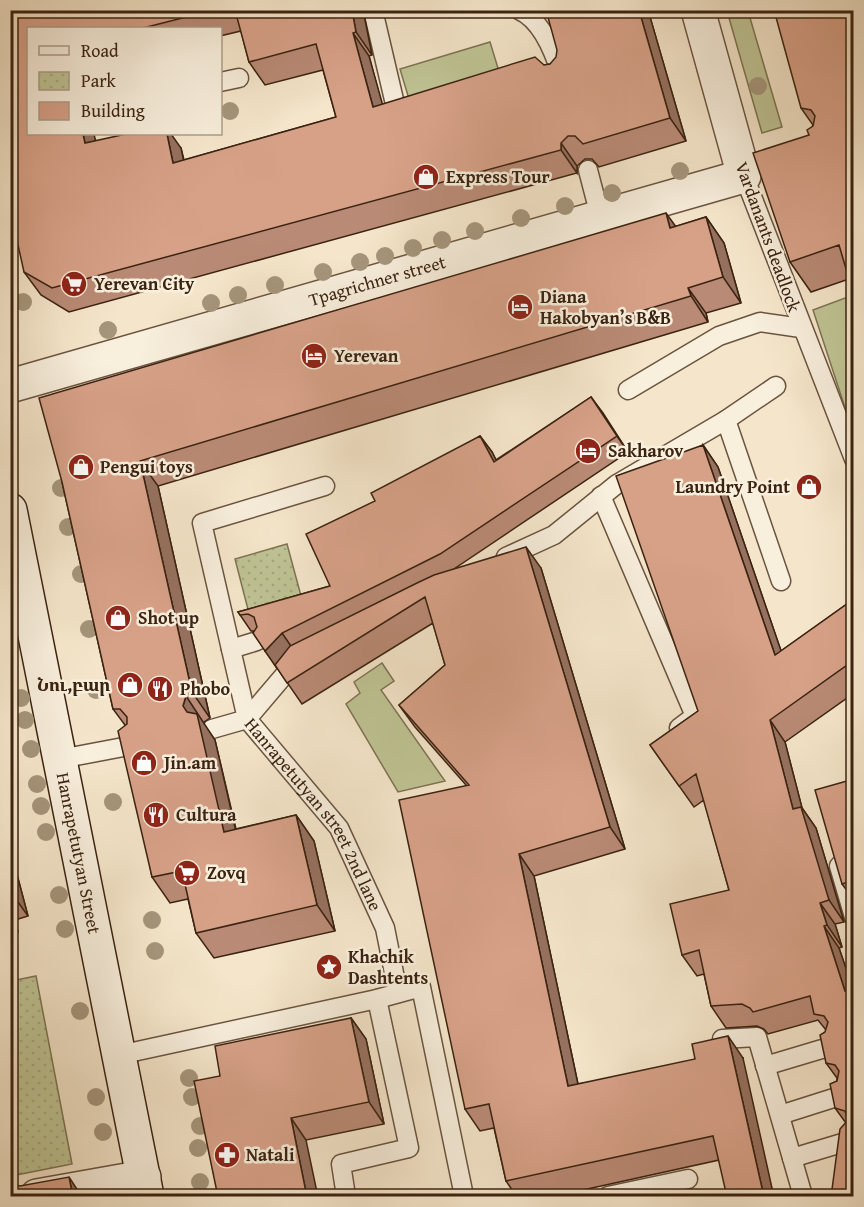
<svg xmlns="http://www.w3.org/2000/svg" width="864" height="1207" font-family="'Gentium Book Plus','Noto Serif Armenian',serif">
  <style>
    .green { fill: #bfc495; stroke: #7d7453; stroke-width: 1.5 }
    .park { fill: url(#park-dots); stroke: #7d7453; stroke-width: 1.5 }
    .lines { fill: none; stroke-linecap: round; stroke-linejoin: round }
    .lane-casing { stroke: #6a5440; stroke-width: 21 }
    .street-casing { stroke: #6a5440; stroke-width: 36 }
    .secondary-casing { stroke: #3b2311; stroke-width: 36 }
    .lane { stroke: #f8efdd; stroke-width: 18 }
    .street { stroke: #f8efdd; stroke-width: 33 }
    .secondary { stroke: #f8efdd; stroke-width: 33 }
    .tree { fill: #a5957b }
    .wall { fill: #b98a75; stroke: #3b2311; stroke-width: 1.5; fill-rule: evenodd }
    .shaded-wall { fill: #96715f; stroke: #3b2311; stroke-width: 1.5 }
    .building { fill: #d7a188; stroke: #3b2311; stroke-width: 1.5 }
    .labels { text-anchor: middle; stroke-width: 5; stroke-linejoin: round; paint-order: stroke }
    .poi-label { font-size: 18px; font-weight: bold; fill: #3b2311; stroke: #f8efdd; text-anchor: start }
    .street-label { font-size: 18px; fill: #3b2311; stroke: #f8efdd }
  </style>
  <defs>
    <pattern id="park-dots" width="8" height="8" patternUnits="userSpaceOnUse" patternTransform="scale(1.5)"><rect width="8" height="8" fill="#bfc495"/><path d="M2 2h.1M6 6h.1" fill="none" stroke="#a5a87f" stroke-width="1.8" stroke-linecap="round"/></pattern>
  </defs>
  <rect width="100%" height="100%" fill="#f5e6cb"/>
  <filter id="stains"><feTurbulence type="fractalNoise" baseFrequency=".00333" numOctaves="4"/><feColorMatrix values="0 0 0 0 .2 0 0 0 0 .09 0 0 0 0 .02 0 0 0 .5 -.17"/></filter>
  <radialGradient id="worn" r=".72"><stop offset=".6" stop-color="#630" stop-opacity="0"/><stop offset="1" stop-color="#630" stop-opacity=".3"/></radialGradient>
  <path class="green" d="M 727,11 L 748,11 L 782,127 L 762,133 Z
    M 490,42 L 505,91 L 415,119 L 400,69 Z
    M 853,295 L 854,296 L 853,432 L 813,310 Z
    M 382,663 L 394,681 L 381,690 L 445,781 L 398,792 L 346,704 L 360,693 L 354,682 Z"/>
  <path class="park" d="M 287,544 L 304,607 L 251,621 L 235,559 Z
    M 36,976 L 72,1164 L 11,1176 L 11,981 Z"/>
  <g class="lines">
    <g class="lane-casing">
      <g id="lane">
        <path d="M 373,10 L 398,117"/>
        <path d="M 519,10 C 542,20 555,54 562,77"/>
        <path d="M 220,82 L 239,78"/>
        <path d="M 588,170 L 600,216"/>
        <path d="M 752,173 L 744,176 L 854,459"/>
        <path d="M 628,390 L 719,336 L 760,322 L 801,328"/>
        <path d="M 726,420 L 781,581"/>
        <path d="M 601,496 L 695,716 L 679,728"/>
        <path d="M 506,557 L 554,535 L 617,484 L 726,420 L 776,386"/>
        <path d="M 231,649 L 257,641"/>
        <path id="s1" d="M 298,659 L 247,719 L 339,828 L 385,928 L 398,993"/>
        <path d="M 212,729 L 247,719 L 202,523 L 325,486"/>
        <path d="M 60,759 L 134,745"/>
        <path d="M 839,866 L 854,917"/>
        <path d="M 722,1039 L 757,1037 L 803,1196"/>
        <path d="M 119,1055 L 377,999 L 421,987 L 464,1196"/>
        <path d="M 765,1066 L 832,1046"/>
        <path d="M 780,1115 L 843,1095"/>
        <path d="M 792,1158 L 852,1140"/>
        <path d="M 346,1196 L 341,1164 L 409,1148 L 377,999"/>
        <path d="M 608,1196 L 688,1179"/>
      </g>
    </g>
    <g class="street-casing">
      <g id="street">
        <path id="s2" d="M 10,386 L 744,176 L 698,10"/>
        <path d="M 37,1196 L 144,1177"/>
      </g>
    </g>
    <g class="secondary-casing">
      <g id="secondary">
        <path id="s3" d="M 10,510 L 147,1196"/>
      </g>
    </g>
    <use href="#lane" class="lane"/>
    <use href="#street" class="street"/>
    <use href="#secondary" class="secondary"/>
  </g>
  <g class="tree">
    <circle cx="758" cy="86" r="9"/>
    <circle cx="230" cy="111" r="9"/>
    <circle cx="680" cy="171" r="9"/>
    <circle cx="612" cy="193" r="9"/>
    <circle cx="565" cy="206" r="9"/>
    <circle cx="521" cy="218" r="9"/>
    <circle cx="475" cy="231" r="9"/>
    <circle cx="442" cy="240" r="9"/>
    <circle cx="413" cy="248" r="9"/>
    <circle cx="385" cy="256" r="9"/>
    <circle cx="360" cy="262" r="9"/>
    <circle cx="323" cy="272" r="9"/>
    <circle cx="275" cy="285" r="9"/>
    <circle cx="238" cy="295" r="9"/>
    <circle cx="23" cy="302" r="9"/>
    <circle cx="211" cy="303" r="9"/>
    <circle cx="108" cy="330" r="9"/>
    <circle cx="61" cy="488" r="9"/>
    <circle cx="68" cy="527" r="9"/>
    <circle cx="81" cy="574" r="9"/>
    <circle cx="89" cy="629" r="9"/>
    <circle cx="96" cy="690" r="9"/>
    <circle cx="21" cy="698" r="9"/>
    <circle cx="25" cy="720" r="9"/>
    <circle cx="31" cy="749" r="9"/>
    <circle cx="37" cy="784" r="9"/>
    <circle cx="113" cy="802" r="9"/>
    <circle cx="41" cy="806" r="9"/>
    <circle cx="46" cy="832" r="9"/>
    <circle cx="59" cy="895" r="9"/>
    <circle cx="152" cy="920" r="9"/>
    <circle cx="65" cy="929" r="9"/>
    <circle cx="155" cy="951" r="9"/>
    <circle cx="80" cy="1011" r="9"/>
    <circle cx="189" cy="1078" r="9"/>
    <circle cx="96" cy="1097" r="9"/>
    <circle cx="192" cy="1097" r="9"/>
    <circle cx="200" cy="1126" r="9"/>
    <circle cx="103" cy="1132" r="9"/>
    <circle cx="198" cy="1148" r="9"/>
    <circle cx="200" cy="1182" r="9"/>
  </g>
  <path class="wall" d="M 10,10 L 363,10 L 372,55 L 369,56 L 382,105 L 544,65 L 550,64 L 648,10 L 686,141 L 599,167 L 592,159 L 585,159 L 577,166 L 577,173 L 69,312 L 41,295 L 24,272 ZM 28,28 L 220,28 L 220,36 L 241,31 L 249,62 L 265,85 L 323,70 L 336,117 L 184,160 L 181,148 L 96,141 Z
    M 854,10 L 849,279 L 811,292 L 790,262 L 809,135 L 813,125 L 801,108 Z
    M 706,217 L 724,243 L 741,303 L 706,313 L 708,322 L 158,486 L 210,718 L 204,722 L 203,723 L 215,740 L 236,829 L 296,815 L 314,841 L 335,931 L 214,958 L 196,933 L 188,899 L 170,903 L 152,877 L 125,725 L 113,709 L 62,482 L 675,227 Z
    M 591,397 L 628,452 L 454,569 L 541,568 L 625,849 L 534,876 L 578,1084 L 743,1058 L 719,1160 L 551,1197 L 517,1197 L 506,1181 L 494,1128 L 480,1131 L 465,1109 L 466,785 L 415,727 L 399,705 L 445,665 L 433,623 L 302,704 L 253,633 L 254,631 L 251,631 L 238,612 L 330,586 L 375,501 L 480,436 L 492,452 L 496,460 Z
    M 703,445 L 718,467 L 781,651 L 854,599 L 854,693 L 785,742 L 802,808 L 816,828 L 844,922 L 835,924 L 842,947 L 839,948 L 853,989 L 854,1197 L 846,1123 L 835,1108 L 837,1078 L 826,1063 L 826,1030 L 818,1020 L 768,1034 L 764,1029 L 757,1026 L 726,1028 L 711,1006 L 704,974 L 697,976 L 682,955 L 729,890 L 704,800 L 694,807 L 650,745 L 698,711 Z
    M 854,779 L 854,900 L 842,884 Z
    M 10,848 L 28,916 L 15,920 L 18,932 L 10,934 Z
    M 351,1018 L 366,1039 L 384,1124 L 306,1140 L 220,1076 Z"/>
  <path class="shaded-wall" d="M 352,10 L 363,10 L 372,55 L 356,32 Z
    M 639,10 L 648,10 L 686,141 L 670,118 Z
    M 353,33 L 369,56 L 390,131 L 373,107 Z
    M 83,134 L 94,134 L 101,166 L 85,143 Z
    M 167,134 L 171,134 L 181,148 L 189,186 L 173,163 Z
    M 561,143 L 577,166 L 577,173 L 561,150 Z
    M 666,213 L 684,238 L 670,228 Z
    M 706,217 L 724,243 L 741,303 L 723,277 Z
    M 688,288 L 706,313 L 708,322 L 691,296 Z
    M 591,397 L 603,413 L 628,452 L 617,436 Z
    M 480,436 L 492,452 L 505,478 L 494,462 Z
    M 703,445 L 718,467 L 790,677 L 775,655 Z
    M 140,461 L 158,486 L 210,718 L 192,692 Z
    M 526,547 L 541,568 L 625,849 L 610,827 Z
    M 282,633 L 293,649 L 276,667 L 265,651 Z
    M 186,696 L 215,740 L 242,858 L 224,832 L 183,706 Z
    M 770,720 L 785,742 L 802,808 L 816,828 L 844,922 L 829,900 L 793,809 Z
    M 296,815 L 314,841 L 335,931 L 317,905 Z
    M 10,848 L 11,852 L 28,916 L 10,891 Z
    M 519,854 L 534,876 L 583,1108 L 568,1086 Z
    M 820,903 L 835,924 L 842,947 L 827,925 Z
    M 10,914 L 15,920 L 18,932 L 10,921 Z
    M 824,926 L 839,948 L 854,992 L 845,991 Z
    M 351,1018 L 366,1039 L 384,1124 L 369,1102 Z
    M 728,1036 L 743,1058 L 774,1197 L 764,1197 Z
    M 291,1118 L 306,1140 L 318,1197 L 307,1197 Z
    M 69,1177 L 82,1197 L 73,1197 Z"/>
  <path class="building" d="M 10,10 L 214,10 L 143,28 L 28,28 L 28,134 L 83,134 L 85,143 L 126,134 L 167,134 L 173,163 L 336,117 L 316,44 L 249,62 L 235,10 L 352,10 L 356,32 L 353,33 L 373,107 L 535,57 L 544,65 L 550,64 L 556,57 L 557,50 L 546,10 L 639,10 L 670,118 L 583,144 L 575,136 L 568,136 L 561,143 L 561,150 L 52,288 L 24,272 L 10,209 Z
    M 774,10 L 854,10 L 854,296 L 839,245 L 790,262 L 753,153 L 809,135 L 807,130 L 813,126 L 815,116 L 811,110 L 801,108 Z
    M 666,213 L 670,228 L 706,217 L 723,277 L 688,288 L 691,296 L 140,461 L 192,692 L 186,696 L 183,706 L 187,712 L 197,714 L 224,832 L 296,815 L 317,905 L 196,933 L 182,871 L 152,877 L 118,731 L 127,724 L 127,717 L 120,709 L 113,709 L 62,482 L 39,398 Z
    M 591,397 L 617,436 L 440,554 L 282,633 L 265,651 L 253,633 L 257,627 L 254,617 L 248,614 L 240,615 L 238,612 L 330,586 L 306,534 L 375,501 L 371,493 L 480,436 L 494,462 Z
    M 703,445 L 775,655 L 854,599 L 854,660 L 770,720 L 793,809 L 801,807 L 829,900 L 820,903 L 827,925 L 824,926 L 845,991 L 854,989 L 854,1197 L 831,1197 L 840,1129 L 848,1120 L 845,1111 L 835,1108 L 830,1084 L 837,1081 L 839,1071 L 835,1065 L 826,1063 L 820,1035 L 825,1032 L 828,1022 L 824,1016 L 814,1014 L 810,996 L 753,1012 L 750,1008 L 742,1004 L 711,1006 L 699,950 L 682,955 L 670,904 L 729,890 L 696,774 L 679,786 L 650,745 L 698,711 L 616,476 Z
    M 526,547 L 610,827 L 519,854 L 568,1086 L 695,1059 L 692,1044 L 728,1036 L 764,1197 L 727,1197 L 713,1136 L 506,1181 L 489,1104 L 465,1109 L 399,800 L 469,785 L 399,705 L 445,665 L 425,597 L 287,683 L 275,665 L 290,646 L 417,583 L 434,575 Z
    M 854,779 L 854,880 L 842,884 L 815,790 Z
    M 351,1018 L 369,1102 L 291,1118 L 307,1197 L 218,1197 L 194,1081 L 220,1076 L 215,1046 Z
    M 69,1177 L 73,1197 L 10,1197 L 10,1183 L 20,1186 Z"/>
  <defs>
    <g id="shop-disc" transform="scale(1.35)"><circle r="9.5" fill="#8f2418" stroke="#f8efdd"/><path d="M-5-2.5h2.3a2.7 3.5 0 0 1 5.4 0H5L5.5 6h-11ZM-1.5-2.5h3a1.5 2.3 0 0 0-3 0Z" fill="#fff"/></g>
    <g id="supermarket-disc" transform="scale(1.35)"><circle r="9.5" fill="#8f2418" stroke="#f8efdd"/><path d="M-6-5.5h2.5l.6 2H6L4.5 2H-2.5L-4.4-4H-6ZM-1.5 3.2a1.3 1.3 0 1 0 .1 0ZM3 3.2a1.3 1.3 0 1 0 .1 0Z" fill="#fff"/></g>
    <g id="hotel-disc" transform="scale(1.35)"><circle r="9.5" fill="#8f2418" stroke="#f8efdd"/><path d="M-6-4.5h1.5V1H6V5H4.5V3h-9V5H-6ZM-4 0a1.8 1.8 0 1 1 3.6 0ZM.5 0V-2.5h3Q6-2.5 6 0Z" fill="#fff"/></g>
    <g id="restaurant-disc" transform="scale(1.35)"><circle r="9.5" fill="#8f2418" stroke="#f8efdd"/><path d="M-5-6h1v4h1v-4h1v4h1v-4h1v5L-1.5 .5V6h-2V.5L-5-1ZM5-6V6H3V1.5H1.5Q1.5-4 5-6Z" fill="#fff"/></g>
    <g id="sight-disc" transform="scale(1.35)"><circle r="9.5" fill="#8f2418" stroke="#f8efdd"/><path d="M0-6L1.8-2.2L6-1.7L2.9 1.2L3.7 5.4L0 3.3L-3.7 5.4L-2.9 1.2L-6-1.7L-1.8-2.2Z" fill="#fff"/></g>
    <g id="pharmacy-disc" transform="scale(1.35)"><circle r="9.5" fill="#8f2418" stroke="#f8efdd"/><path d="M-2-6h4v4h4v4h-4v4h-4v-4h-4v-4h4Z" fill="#fff"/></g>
  </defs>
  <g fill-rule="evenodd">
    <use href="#shop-disc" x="426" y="177"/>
    <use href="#supermarket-disc" x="74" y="284"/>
    <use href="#hotel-disc" x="520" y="307"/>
    <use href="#hotel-disc" x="314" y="356"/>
    <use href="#hotel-disc" x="588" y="451"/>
    <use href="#shop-disc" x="81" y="467"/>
    <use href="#shop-disc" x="809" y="487"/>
    <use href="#shop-disc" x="118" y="618"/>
    <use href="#shop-disc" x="130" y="685"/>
    <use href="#restaurant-disc" x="160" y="689"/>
    <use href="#shop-disc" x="144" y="763"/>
    <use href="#restaurant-disc" x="156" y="815"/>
    <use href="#supermarket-disc" x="187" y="873"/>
    <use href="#sight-disc" x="329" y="967"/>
    <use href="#pharmacy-disc" x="227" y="1155"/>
  </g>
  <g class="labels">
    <g class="poi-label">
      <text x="446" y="183">Express Tour</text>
      <text x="94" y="290">Yerevan City</text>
      <text x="540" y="303">Diana<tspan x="540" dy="21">Hakobyan’s B&amp;B</tspan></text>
      <text x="334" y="362">Yerevan</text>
      <text x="608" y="457">Sakharov</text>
      <text x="100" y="473">Pengui toys</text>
      <text x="790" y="493" text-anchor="end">Laundry Point</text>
      <text x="138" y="624">Shot up</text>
      <text x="110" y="691" text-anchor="end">Նու,բար</text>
      <text x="180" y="695">Phobo</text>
      <text x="164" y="769">Jin.am</text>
      <text x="176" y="821">Cultura</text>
      <text x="207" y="879">Zovq</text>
      <text x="348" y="963">Khachik<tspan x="348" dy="21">Dashtents</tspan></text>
      <text x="246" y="1161">Natali</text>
    </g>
    <g class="street-label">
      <text transform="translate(768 237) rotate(70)" y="6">Vardanants deadlock</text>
      <text dy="6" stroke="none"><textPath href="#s2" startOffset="382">Tpagrichner street</textPath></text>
      <text dy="6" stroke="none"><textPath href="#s1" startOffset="196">Hanrapetutyan street 2nd lane</textPath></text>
      <text dy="6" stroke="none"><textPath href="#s3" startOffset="350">Hanrapetutyan Street</textPath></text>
    </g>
  </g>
  <rect width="864" height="1207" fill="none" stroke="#f5e6cb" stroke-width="36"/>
  <rect x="12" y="12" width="840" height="1183" fill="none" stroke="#3b2311" stroke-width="3"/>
  <rect x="18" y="18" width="828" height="1171" fill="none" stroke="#3b2311" stroke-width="1.5"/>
  <rect x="27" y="27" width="195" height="108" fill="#f8efdd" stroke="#ac9d8b" stroke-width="1.5"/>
  <rect x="39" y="46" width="30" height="9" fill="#f8efdd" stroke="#ac9d8b" stroke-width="1.5"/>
  <text x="81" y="57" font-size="18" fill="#3b2311">Road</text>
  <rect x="39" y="72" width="30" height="18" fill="url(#park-dots)" stroke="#ac9d8b" stroke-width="1.5"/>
  <text x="81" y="87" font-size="18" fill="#3b2311">Park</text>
  <rect x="39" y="102" width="30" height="18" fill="#d7a188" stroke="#ac9d8b" stroke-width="1.5"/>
  <text x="81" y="117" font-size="18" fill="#3b2311">Building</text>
  <rect width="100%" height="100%" filter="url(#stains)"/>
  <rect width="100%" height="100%" fill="url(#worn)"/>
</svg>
